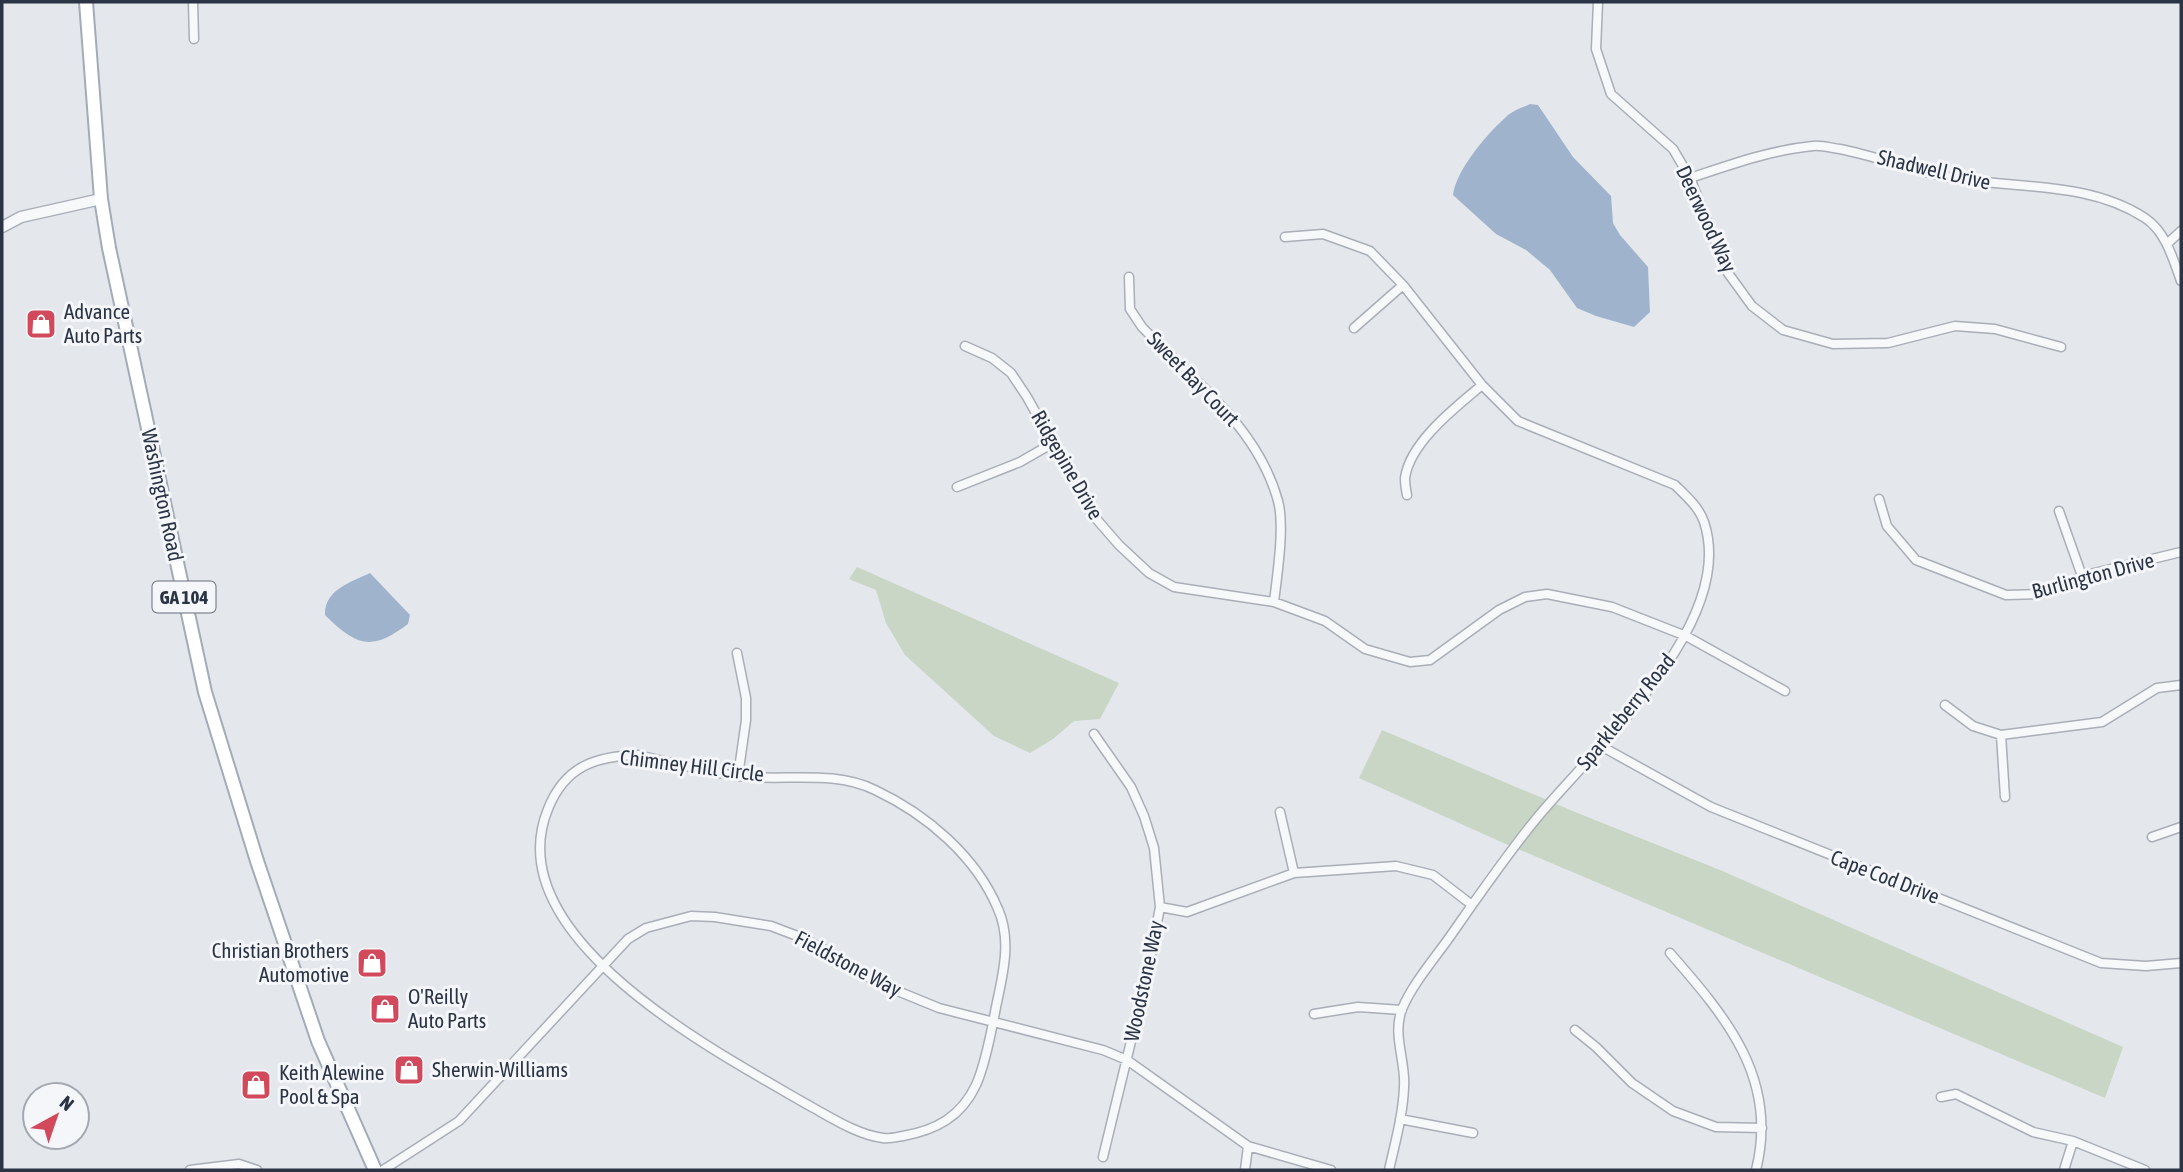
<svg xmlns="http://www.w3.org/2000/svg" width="2183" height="1172" font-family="'Asap Condensed',sans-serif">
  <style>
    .green { fill: #c9d6c5 }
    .water { fill: #9fb4cc }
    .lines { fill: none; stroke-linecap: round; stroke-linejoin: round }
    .minor-casing { stroke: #a9aeb7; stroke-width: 11 }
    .tertiary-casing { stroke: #a9aeb7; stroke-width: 13 }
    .primary-casing { stroke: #a3abb8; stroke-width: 16 }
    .minor { stroke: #f7f8fa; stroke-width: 8 }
    .tertiary { stroke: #f7f8fa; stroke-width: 10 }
    .primary { stroke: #fff; stroke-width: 12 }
    .labels { text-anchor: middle; stroke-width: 6; stroke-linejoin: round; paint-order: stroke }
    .shield { fill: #f4f6f9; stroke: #676e7b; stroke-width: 2 }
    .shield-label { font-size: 19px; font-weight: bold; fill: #2b3445 }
    .street-label { font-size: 21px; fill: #2b3445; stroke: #f4f6f9 }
    .poi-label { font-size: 21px; fill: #2b3445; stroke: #f4f6f9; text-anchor: start }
  </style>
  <rect width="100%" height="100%" fill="#e4e7ec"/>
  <path class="green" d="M 857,567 L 1119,683 L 1100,719 L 1074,721 L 1053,739 L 1030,753 L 994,736 L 905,655 L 886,623 L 876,590 L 849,579 Z
    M 1382,730 L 1575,812 L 1720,870 L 2123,1047 L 2105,1098 L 1499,841 L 1359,778 Z"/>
  <path class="water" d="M 1530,104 L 1538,105 L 1573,157 L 1611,196 L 1613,223 L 1620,235 L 1648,267 L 1650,312 L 1634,327 L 1596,316 L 1577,308 L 1550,270 L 1526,250 L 1496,234 L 1453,195 C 1456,170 1487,134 1506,117 C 1512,111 1522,108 1530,104 Z
    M 370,573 L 410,615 L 408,624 C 372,651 357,647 325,615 C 324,590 351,582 370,573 Z"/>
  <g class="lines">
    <g class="minor-casing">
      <path id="minor" d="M 193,2 L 194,39
        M 1598,2 L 1596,49 L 1611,94 L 1673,149 L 1690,178 L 1728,273 L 1752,306 L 1783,330 L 1833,344 L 1888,343 L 1955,326 L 1995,329 L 2061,347
        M 1690,178 C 1730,165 1771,150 1813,146 C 1822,145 1831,148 1840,149 C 1875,156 1908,169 1943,176 C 2009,190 2085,179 2145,218 C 2166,232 2173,259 2181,281
        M 1285,237 L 1323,234 L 1370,251 L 1403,285 L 1482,385 L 1518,421 L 1675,485 C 1686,496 1699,507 1704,522 C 1738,623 1594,748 1536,819 C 1505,857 1477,898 1449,938 C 1434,959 1412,985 1402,1009 C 1392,1035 1406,1061 1404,1087 C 1403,1115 1395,1143 1389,1170
        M 2168,243 L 2181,231
        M 1129,277 L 1130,309 L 1142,327 C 1193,380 1258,427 1278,501 C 1285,526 1277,576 1274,602
        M 1354,328 L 1403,285
        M 965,346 L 992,358 L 1011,373 L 1027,397 L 1092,514 L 1119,545 L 1149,573 L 1174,587 L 1274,602 L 1325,621 L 1365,649 L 1410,662 L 1430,660 L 1499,610 L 1525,597 L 1547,594 L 1612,607 L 1686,636 L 1785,691
        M 957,487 L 1020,462 L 1053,443
        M 1407,495 C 1406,490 1405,483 1405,478 C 1410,442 1456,407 1482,385
        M 1879,499 L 1887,526 L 1916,560 L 2006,595 L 2041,594 L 2082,576 L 2181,552
        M 2059,511 L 2082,576
        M 737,653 L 746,698 L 746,720 L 738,776
        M 1945,705 L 1973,726 L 2001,735 L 2102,722 L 2157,688 L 2181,685
        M 1094,734 L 1131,787 L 1144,816 L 1154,848 L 1160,907 L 1148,971 L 1103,1157
        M 2001,735 L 2005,797
        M 1601,746 L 1711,807 L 2101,963 L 2146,966 L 2181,963
        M 638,755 C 671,763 704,771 737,776 C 783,782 832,769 875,790 C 926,814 976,856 998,909 C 1012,940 1003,974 996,1007 C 992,1029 985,1065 976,1085 C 961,1117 936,1130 903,1136 C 897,1137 889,1139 883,1138 C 858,1135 832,1118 810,1106 C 722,1055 495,938 548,809 C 565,766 596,756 638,755 Z
        M 1280,812 L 1294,873
        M 2152,837 L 2181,827
        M 1160,907 L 1187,912 L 1294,873 L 1396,866 L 1433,875 L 1472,905
        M 1670,953 C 1726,1017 1779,1079 1756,1170
        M 1314,1014 L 1358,1007 L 1402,1010
        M 1575,1030 L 1596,1047 L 1632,1083 L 1673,1111 L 1716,1127 L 1762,1128
        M 1941,1097 L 1956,1094 L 2033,1132 L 2073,1141 L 2145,1170
        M 1400,1119 L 1473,1133
        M 190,1170 L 239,1164 L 257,1170
        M 383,1170 L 459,1121 L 628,939 L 646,928 L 691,916 L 715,917 L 771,926 L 800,937 L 827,951 L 878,983 L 939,1008 L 1103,1050 L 1127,1060 L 1248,1146 L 1331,1170
        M 1245,1170 L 1248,1146
        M 2064,1170 L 2073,1141"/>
    </g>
    <g class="tertiary-casing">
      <path id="tertiary" d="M 2,227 L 21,217 L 101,199"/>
    </g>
    <g class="primary-casing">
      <path id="primary" d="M 86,2 L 101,199 L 109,248 L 205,692 L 257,861 L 318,1041 L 375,1170"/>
    </g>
    <use href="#minor" class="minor"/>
    <use href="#tertiary" class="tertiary"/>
    <use href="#primary" class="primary"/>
  </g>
  <defs>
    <g id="shop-square" transform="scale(1.575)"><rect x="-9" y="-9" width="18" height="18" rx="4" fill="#d1495b" stroke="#f4f6f9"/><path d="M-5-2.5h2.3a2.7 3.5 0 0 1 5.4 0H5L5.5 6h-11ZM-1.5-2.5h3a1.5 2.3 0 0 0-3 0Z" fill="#fff"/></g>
  </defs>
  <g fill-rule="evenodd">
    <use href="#shop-square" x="41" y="324"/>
    <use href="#shop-square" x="372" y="963"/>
    <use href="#shop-square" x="385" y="1009"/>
    <use href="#shop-square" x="409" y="1070"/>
    <use href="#shop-square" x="256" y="1085"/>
  </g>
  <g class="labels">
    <rect class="shield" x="152.5" y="581.5" width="63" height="31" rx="5"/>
    <g class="shield-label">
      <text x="184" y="604">GA 104</text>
    </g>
    <g class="street-label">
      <text transform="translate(1934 170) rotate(13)" y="7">Shadwell Drive</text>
      <text transform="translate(1706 219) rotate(65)" y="7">Deerwood Way</text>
      <text transform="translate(1193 379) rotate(46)" y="7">Sweet Bay Court</text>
      <text transform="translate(1067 465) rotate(60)" y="7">Ridgepine Drive</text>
      <text transform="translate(162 495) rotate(78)" y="7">Washington Road</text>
      <text transform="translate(2093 576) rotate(-15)" y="7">Burlington Drive</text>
      <text transform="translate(1626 712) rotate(-51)" y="7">Sparkleberry Road</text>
      <text transform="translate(692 766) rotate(7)" y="7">Chimney Hill Circle</text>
      <text transform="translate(1885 877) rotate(21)" y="7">Cape Cod Drive</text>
      <text transform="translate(848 964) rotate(28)" y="7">Fieldstone Way</text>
      <text transform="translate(1144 981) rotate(-78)" y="7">Woodstone Way</text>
    </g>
    <g class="poi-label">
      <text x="64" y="319">Advance<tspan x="64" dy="24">Auto Parts</tspan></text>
      <text x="349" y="958" text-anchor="end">Christian Brothers<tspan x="349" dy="24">Automotive</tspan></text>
      <text x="408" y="1004">O'Reilly<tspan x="408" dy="24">Auto Parts</tspan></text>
      <text x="432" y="1077">Sherwin-Williams</text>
      <text x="279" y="1080">Keith Alewine<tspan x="279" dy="24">Pool &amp; Spa</tspan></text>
    </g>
  </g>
  <rect width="2183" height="1172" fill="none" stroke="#2b3445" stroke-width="7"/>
  <g transform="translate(56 1116) rotate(40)"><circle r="33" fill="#f4f6f9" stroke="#a4a8b1" stroke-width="2"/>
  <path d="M0-5L12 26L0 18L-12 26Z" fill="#d1495b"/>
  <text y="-10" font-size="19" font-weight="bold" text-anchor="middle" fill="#2b3445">N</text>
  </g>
</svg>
